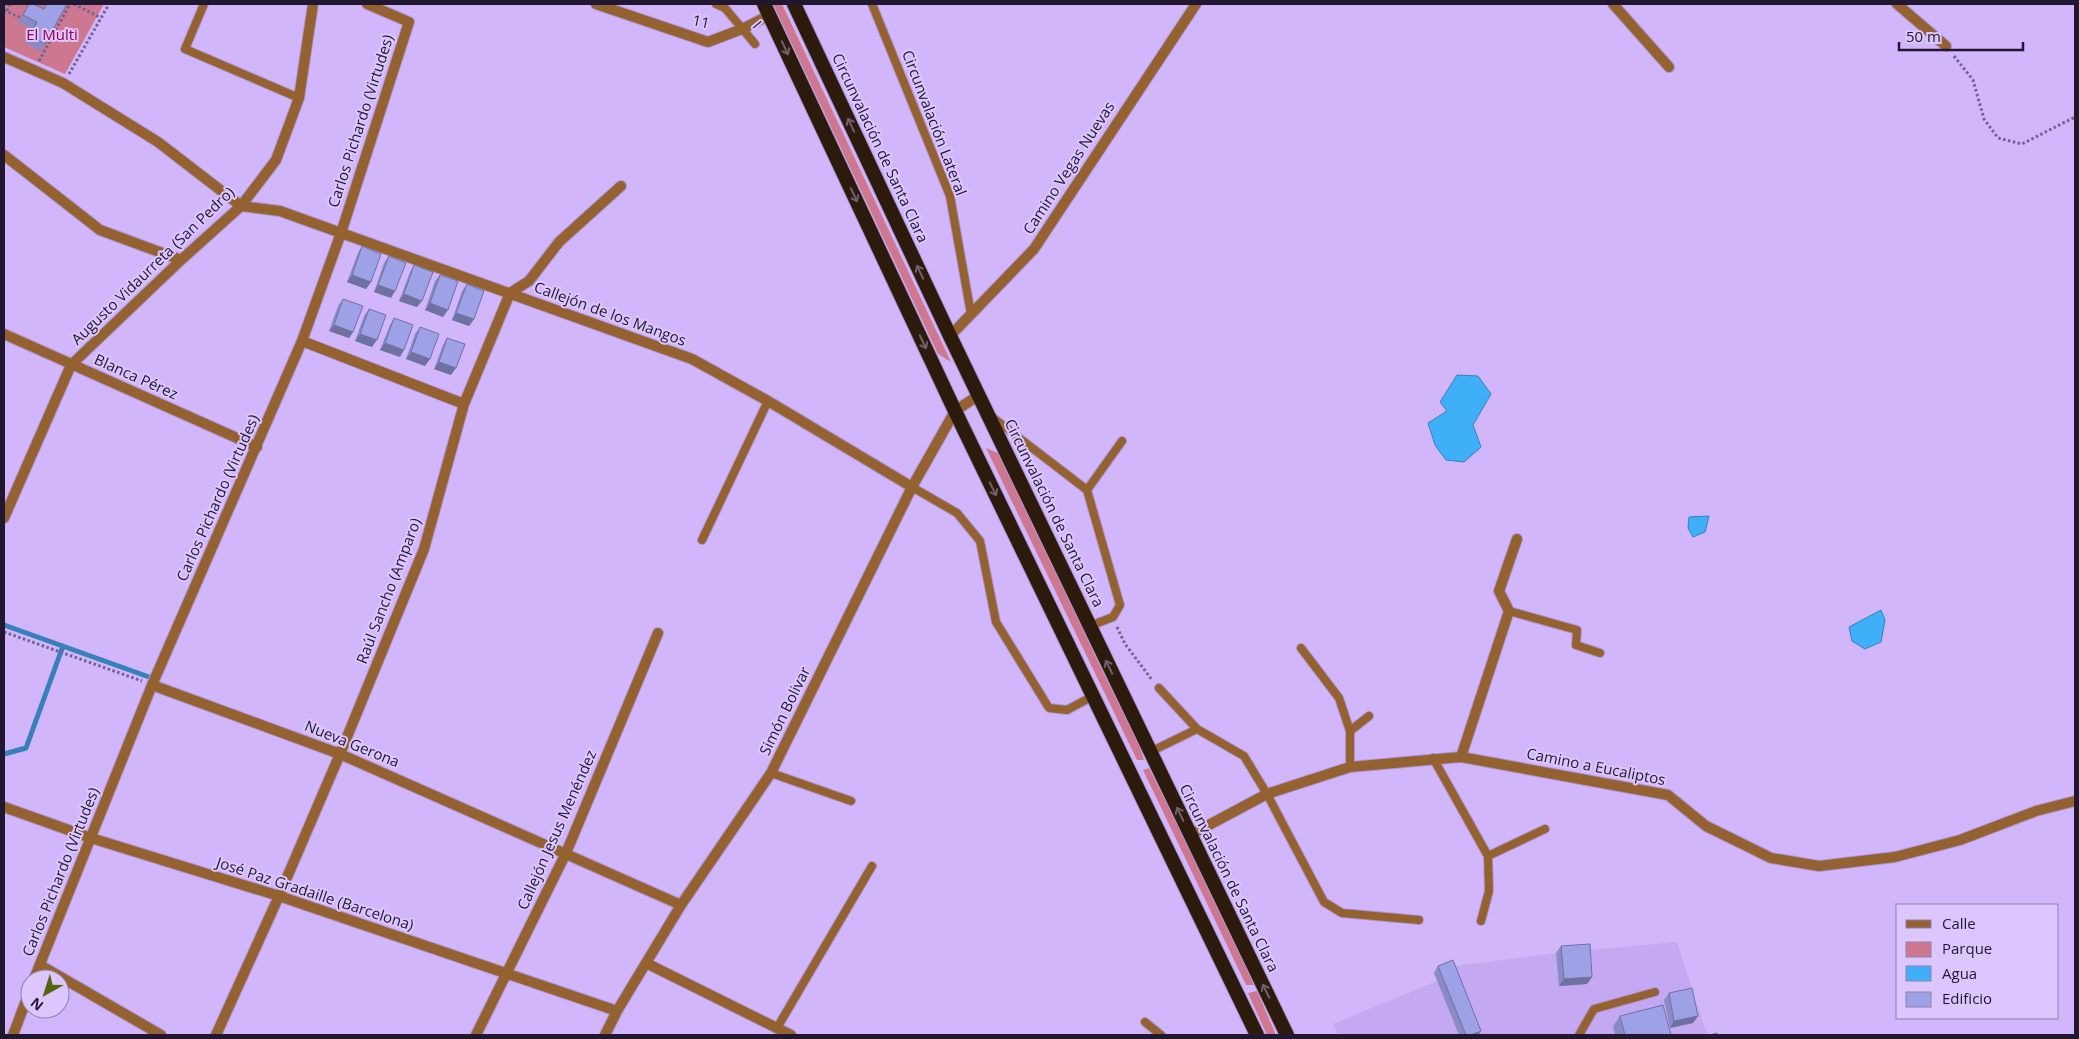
<svg xmlns="http://www.w3.org/2000/svg" width="2079" height="1039" font-family="'Open Sans',sans-serif">
  <style>
    .built { fill: #c5a8f2 }
    .green { fill: #cd7890 }
    .water { fill: #3faff8; stroke: #3681bc }
    .lines { fill: none; stroke-linecap: round; stroke-linejoin: round }
    .stream { stroke: #3681bc; stroke-width: 5 }
    .service-casing { stroke: #ae96d3; stroke-width: 10 }
    .minor-casing { stroke: #ae96d3; stroke-width: 12 }
    .trunk-casing { stroke: #ae96d3; stroke-width: 16 }
    .path { stroke: #73618f; stroke-width: 3; stroke-dasharray: 2.5 2.5; stroke-linecap: butt }
    .service { stroke: #946130; stroke-width: 8 }
    .minor { stroke: #946130; stroke-width: 10 }
    .trunk { stroke: #2c1a0c; stroke-width: 14 }
    .wall { fill: #898ac6 }
    .shaded-wall { fill: #6f71a1 }
    .building { fill: #9fa1e6; stroke: #6f71a1 }
    .oneway { stroke: #725f6d }
    .labels { text-anchor: middle; stroke-width: 4; stroke-linejoin: round; paint-order: stroke }
    .street-label { font-size: 15px; fill: #211730; stroke: #dcc6fe }
    .park-label { font-size: 15px; fill: #960049; stroke: #dcc6fe }
  </style>
  <rect width="100%" height="100%" fill="#d1b6fc"/>
  <path class="built" d="M 1677,942 L 1707,1035 L 1338,1035 L 1333,1024 L 1437,981 L 1434,973 L 1448,967 L 1556,953 Z"/>
  <path class="green" d="M 4,4 L 104,4 L 65,74 L 4,47 Z
    M 773,4 L 782,4 L 951,362 L 938,354 Z
    M 986,448 L 1000,454 L 1102,670 L 1138,742 L 1144,760 L 1137,760 Z
    M 1149,768 L 1215,899 L 1254,985 L 1246,985 L 1143,770 Z
    M 1257,991 L 1276,1035 L 1267,1035 L 1248,993 Z"/>
  <path class="water" d="M 1457,375 L 1478,376 L 1491,394 L 1473,425 L 1481,447 L 1464,462 L 1446,460 L 1435,445 L 1428,423 L 1447,411 L 1440,402 Z
    M 1709,516 L 1705,532 L 1693,537 L 1688,528 L 1689,517 Z
    M 1881,610 L 1885,620 L 1881,642 L 1865,649 L 1852,641 L 1849,627 Z"/>
  <g class="lines">
    <path class="stream" d="M 4,625 L 149,677
      M 4,754 L 26,748 L 63,646"/>
    <g class="service-casing">
      <path id="service" d="M 204,4 L 185,49 L 299,98
        M 716,4 L 725,8 L 755,44
        M 872,4 L 950,196 L 971,314
        M 992,417 L 1087,490 L 1120,605 L 1113,617 L 1090,626
        M 912,487 L 957,513 L 980,541 L 996,622 L 1049,708 L 1067,710 L 1093,696
        M 1087,490 L 1122,441
        M 702,540 L 768,401
        M 1509,611 L 1577,630 L 1576,645 L 1600,653
        M 1301,648 L 1339,698 L 1350,731
        M 1159,688 L 1197,729 L 1244,756 L 1267,794 L 1324,902 L 1342,913 L 1419,920
        M 1150,752 L 1197,729
        M 1433,758 L 1488,856 L 1489,891 L 1481,921
        M 1350,767 L 1350,731 L 1369,716
        M 771,773 L 851,801
        M 1488,856 L 1545,829
        M 1145,1022 L 1161,1035
        M 777,1028 L 872,866
        M 1579,1035 L 1594,1009 L 1655,992"/>
    </g>
    <g class="minor-casing">
      <path id="minor" d="M 596,4 L 708,42 L 742,29 L 770,15
        M 1613,4 L 1669,67
        M 1897,4 L 1946,46
        M 4,57 L 63,83 L 158,142 L 241,206 L 280,211 L 692,359 L 768,401 L 912,487
        M 4,155 L 100,230 L 181,260
        M 4,334 L 257,447
        M 950,336 L 1034,249 L 1196,4
        M 302,341 L 464,404
        M 4,518 L 71,365 L 181,260 L 241,206 L 276,160 L 299,98 L 313,4
        M 152,685 L 340,754 L 681,905
        M 1461,757 L 1509,611 L 1499,591 L 1517,539
        M 4,807 L 91,838 L 279,896 L 617,1011
        M 1190,835 L 1267,794 L 1350,767 L 1461,757 L 1668,795 L 1706,826 L 1771,858 L 1819,866 L 1895,857 L 1960,840 L 2036,811 L 2075,801
        M 646,963 L 791,1035
        M 40,965 L 161,1035
        M 34,979 L 152,685 L 302,341 L 341,233 L 409,22 L 367,4
        M 13,1035 L 30,990
        M 216,1035 L 279,896 L 340,754 L 424,549 L 464,404 L 510,293 L 529,281 L 559,242 L 621,186
        M 476,1035 L 566,853 L 658,633
        M 605,1035 L 617,1011 L 681,905 L 771,773 L 912,487 L 955,411 L 979,395"/>
    </g>
    <g class="trunk-casing">
      <path id="trunk" d="M 764,4 L 955,411 L 1257,1035
        M 794,4 L 950,336 L 1287,1035"/>
    </g>
    <path class="path" d="M 74,4 L 101,18
      M 4,10 L 21,18
      M 7,11 L 10,4
      M 1954,56 L 1973,80 L 1984,119 L 1998,138 L 2022,144 L 2075,117
      M 39,61 L 70,4
      M 69,74 L 109,4
      M 1117,627 L 1125,644 L 1152,680
      M 4,632 L 142,681"/>
    <use href="#service" class="service"/>
    <use href="#minor" class="minor"/>
    <use href="#trunk" class="trunk"/>
  </g>
  <path class="wall" d="M 29,4 L 43,9 L 46,4 L 67,4 L 45,44 L 41,51 L 25,43 L 32,29 L 18,22 Z
    M 362,246 L 366,289 L 347,282 L 358,253 Z
    M 389,256 L 391,298 L 374,292 L 384,263 Z
    M 414,265 L 417,307 L 399,301 L 410,272 Z
    M 440,275 L 443,317 L 425,310 L 435,281 Z
    M 467,284 L 474,319 L 469,326 L 452,320 L 462,291 Z
    M 343,299 L 353,332 L 349,338 L 329,331 L 338,306 Z
    M 369,309 L 372,347 L 355,341 L 364,316 Z
    M 394,318 L 400,357 L 380,350 L 390,325 Z
    M 420,327 L 425,366 L 406,359 L 415,334 Z
    M 447,338 L 451,375 L 434,369 L 443,345 Z
    M 1561,946 L 1592,977 L 1587,984 L 1559,986 L 1556,953 Z
    M 1438,966 L 1481,1031 L 1478,1035 L 1459,1035 L 1434,973 Z
    M 1669,993 L 1698,1016 L 1693,1023 L 1670,1028 L 1664,1000 Z
    M 1620,1016 L 1671,1035 L 1615,1035 L 1613,1026 Z"/>
  <path class="shaded-wall" d="M 352,275 L 371,282 L 366,289 L 347,282 Z
    M 378,285 L 395,291 L 391,298 L 374,292 Z
    M 404,294 L 422,301 L 417,307 L 399,301 Z
    M 430,303 L 448,310 L 443,317 L 425,310 Z
    M 456,313 L 474,319 L 469,326 L 452,320 Z
    M 334,325 L 353,332 L 349,338 L 329,331 Z
    M 360,334 L 377,340 L 372,347 L 355,341 Z
    M 385,343 L 404,350 L 400,357 L 380,350 Z
    M 411,352 L 430,359 L 425,366 L 406,359 Z
    M 439,362 L 456,368 L 451,375 L 434,369 Z
    M 1592,977 L 1587,984 L 1559,986 L 1564,979 Z
    M 1698,1016 L 1693,1023 L 1670,1028 L 1674,1021 Z
    M 1481,1031 L 1478,1035 L 1471,1035 Z"/>
  <path class="building" d="M 29,4 L 33,4 L 44,9 L 47,4 L 67,4 L 45,44 L 30,36 L 37,22 L 23,15 Z
    M 362,246 L 381,254 L 371,282 L 352,275 Z
    M 389,256 L 406,263 L 395,291 L 378,285 Z
    M 414,265 L 433,272 L 422,301 L 404,294 Z
    M 440,275 L 458,281 L 448,310 L 430,303 Z
    M 467,284 L 484,291 L 474,319 L 456,313 Z
    M 343,299 L 363,306 L 353,332 L 334,325 Z
    M 369,309 L 386,315 L 377,340 L 360,334 Z
    M 394,318 L 413,325 L 404,350 L 385,343 Z
    M 420,327 L 439,334 L 430,359 L 411,352 Z
    M 447,338 L 465,344 L 456,368 L 439,362 Z
    M 1590,944 L 1592,977 L 1564,979 L 1561,946 Z
    M 1453,960 L 1481,1031 L 1471,1035 L 1466,1035 L 1438,966 Z
    M 1692,988 L 1698,1016 L 1674,1021 L 1669,993 Z
    M 1663,1005 L 1671,1035 L 1625,1035 L 1620,1016 Z
    M 1717,1033 L 1717,1035 L 1710,1035 Z"/>
  <defs><path id="oneway-shaft" d="M-6 0H5M1.5-3L5.5 0L1.5 3" fill="none" stroke-width="1.6" stroke-linecap="round" stroke-linejoin="round" transform="scale(1.25)"/></defs>
  <g class="oneway">
    <use href="#oneway-shaft" transform="translate(785 48) rotate(65)"/>
    <use href="#oneway-shaft" transform="translate(851 125) rotate(-115)"/>
    <use href="#oneway-shaft" transform="translate(854 195) rotate(65)"/>
    <use href="#oneway-shaft" transform="translate(920 272) rotate(-115)"/>
    <use href="#oneway-shaft" transform="translate(923 342) rotate(65)"/>
    <use href="#oneway-shaft" transform="translate(993 489) rotate(64)"/>
    <use href="#oneway-shaft" transform="translate(1109 667) rotate(-116)"/>
    <use href="#oneway-shaft" transform="translate(1180 814) rotate(-116)"/>
    <use href="#oneway-shaft" transform="translate(1266 991) rotate(-116)"/>
  </g>
  <g class="labels">
    <g class="street-label">
      <text transform="translate(701 22) rotate(12)" y="5">11</text>
      <text transform="translate(757 25) rotate(50)" y="5">I</text>
      <text transform="translate(361 121) rotate(-72)" y="5">Carlos Pichardo (Virtudes)</text>
      <text transform="translate(934 123) rotate(69)" y="5">Circunvalación Lateral</text>
      <text transform="translate(880 148) rotate(65)" y="5">Circunvalación de Santa Clara</text>
      <text transform="translate(1069 168) rotate(-57)" y="5">Camino Vegas Nuevas</text>
      <text transform="translate(153 266) rotate(-44)" y="5">Augusto Vidaurreta (San Pedro)</text>
      <text transform="translate(610 314) rotate(20)" y="5">Callejón de los Mangos</text>
      <text transform="translate(136 377) rotate(24)" y="5">Blanca Pérez</text>
      <text transform="translate(218 498) rotate(-66)" y="5">Carlos Pichardo (Virtudes)</text>
      <text transform="translate(1054 513) rotate(64)" y="5">Circunvalación de Santa Clara</text>
      <text transform="translate(389 591) rotate(-69)" y="5">Raúl Sancho (Amparo)</text>
      <text transform="translate(785 711) rotate(-64)" y="5">Simón Bolivar</text>
      <text transform="translate(352 744) rotate(22)" y="5">Nueva Gerona</text>
      <text transform="translate(1596 767) rotate(11)" y="5">Camino a Eucaliptos</text>
      <text transform="translate(557 830) rotate(-66)" y="5">Callejón Jesus Menéndez</text>
      <text transform="translate(61 872) rotate(-68)" y="5">Carlos Pichardo (Virtudes)</text>
      <text transform="translate(1229 878) rotate(64)" y="5">Circunvalación de Santa Clara</text>
      <text transform="translate(315 894) rotate(18)" y="5">José Paz Gradaille (Barcelona)</text>
    </g>
    <g class="park-label">
      <text x="52" y="40">El Multi</text>
    </g>
  </g>
  <rect width="2079" height="1039" fill="none" stroke="#211730" stroke-width="10"/>
  <rect x="1896" y="904" width="162" height="115" fill="#dcc6fe" stroke="#9180ac"/>
  <rect x="1906" y="920" width="25" height="8" fill="#946130" stroke="#9180ac"/>
  <text x="1942" y="929" font-size="15" fill="#211730">Calle</text>
  <rect x="1906" y="942" width="25" height="15" fill="#cd7890" stroke="#9180ac"/>
  <text x="1942" y="954" font-size="15" fill="#211730">Parque</text>
  <rect x="1906" y="966" width="25" height="15" fill="#3faff8" stroke="#9180ac"/>
  <text x="1942" y="979" font-size="15" fill="#211730">Agua</text>
  <rect x="1906" y="992" width="25" height="15" fill="#9fa1e6" stroke="#9180ac"/>
  <text x="1942" y="1004" font-size="15" fill="#211730">Edificio</text>
  <g transform="translate(45 994) rotate(219)"><circle r="24" fill="#dcc6fe" stroke="#9180ac"/>
  <path d="M0-4L9 19L0 12L-9 19Z" fill="#52650f"/>
  <text y="-8" font-size="14" font-weight="bold" text-anchor="middle" fill="#211730">N</text>
  </g>
  <path d="M1899 42v8h124v-8" fill="none" stroke="#211730" stroke-width="2.5"/>
  <text x="1906" y="42" font-size="15" fill="#211730" stroke="#dcc6fe" stroke-width="4" paint-order="stroke">50 m</text>
</svg>
